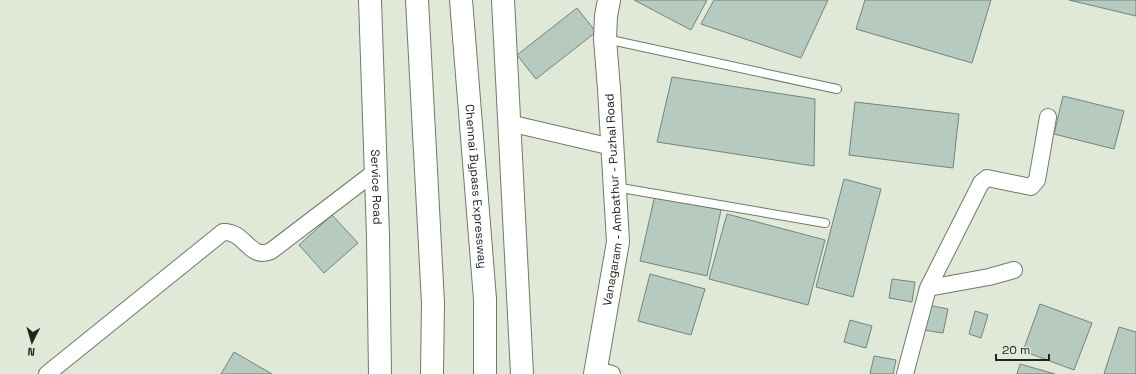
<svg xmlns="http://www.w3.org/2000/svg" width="1136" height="374" font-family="'Space Grotesk',sans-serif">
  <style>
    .building { fill: #b7cac0; stroke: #73847b }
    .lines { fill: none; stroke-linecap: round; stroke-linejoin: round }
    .lane-casing { stroke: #71796a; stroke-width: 10 }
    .street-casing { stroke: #71796a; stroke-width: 18 }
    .secondary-casing { stroke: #71796a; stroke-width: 24 }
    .primary-casing { stroke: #71796a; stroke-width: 24 }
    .highway-casing { stroke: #71796a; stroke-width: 24 }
    .lane { stroke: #fff; stroke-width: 8 }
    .street { stroke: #fff; stroke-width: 16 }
    .secondary { stroke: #fff; stroke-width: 22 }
    .primary { stroke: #fff; stroke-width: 22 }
    .highway { stroke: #fff; stroke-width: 22 }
    .labels { text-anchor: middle; stroke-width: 3.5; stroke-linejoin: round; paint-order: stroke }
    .street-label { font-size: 12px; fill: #21251e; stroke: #e0e9d8 }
  </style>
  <rect width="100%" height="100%" fill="#e0e9d8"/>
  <path class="building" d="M 634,0 L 707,0 L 691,30 Z
    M 714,0 L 828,0 L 801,58 L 701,24 Z
    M 865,0 L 991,0 L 972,63 L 856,29 Z
    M 1069,0 L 1136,0 L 1136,16 Z
    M 577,8 L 596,32 L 536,79 L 517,55 Z
    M 672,77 L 815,99 L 814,166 L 657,142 Z
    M 1063,96 L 1124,111 L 1114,149 L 1054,134 Z
    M 855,102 L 959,114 L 953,168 L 849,155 Z
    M 844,179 L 881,189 L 853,297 L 816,287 Z
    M 655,195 L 721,210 L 707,276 L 640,261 Z
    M 727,214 L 825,240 L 808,305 L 709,279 Z
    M 332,215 L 358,243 L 324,273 L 299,245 Z
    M 650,274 L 705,289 L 691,335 L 638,321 Z
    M 892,279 L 915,282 L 912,302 L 889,298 Z
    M 1040,304 L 1092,323 L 1074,370 L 1023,351 Z
    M 928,305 L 948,309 L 943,333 L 923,330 Z
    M 975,311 L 988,315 L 981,338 L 969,334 Z
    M 850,320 L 872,326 L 866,348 L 844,342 Z
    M 1119,327 L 1136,332 L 1136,374 L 1104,374 Z
    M 234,352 L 272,374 L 221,374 Z
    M 874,356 L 896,360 L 893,374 L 870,374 Z
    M 1020,364 L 1055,374 L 1017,374 Z"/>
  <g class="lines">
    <g class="lane-casing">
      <path id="lane" d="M 606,39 L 837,89
        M 615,187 L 825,223"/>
    </g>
    <g class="street-casing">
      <path id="street" d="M 509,123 L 612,147
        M 928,288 L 989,277 L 1014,270
        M 596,370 L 612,374
        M 47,374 L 223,232 C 246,231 249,261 271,251 L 376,171
        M 905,374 L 928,288 L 981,183 L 987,178 L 1031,187 L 1037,180 L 1048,117"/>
    </g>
    <g class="secondary-casing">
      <g id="secondary">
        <path id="s1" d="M 370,0 L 378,236 L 380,374"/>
        <path d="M 503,0 L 522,374"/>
      </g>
    </g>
    <g class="primary-casing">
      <g id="primary">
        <path id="s2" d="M 595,374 L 618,242 L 609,89 L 605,39 L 606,16 L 609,0"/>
      </g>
    </g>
    <g class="highway-casing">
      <g id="highway">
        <path d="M 417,0 L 433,303 L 432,374"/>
        <path id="s3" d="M 461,0 L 485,299 L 485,374"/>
      </g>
    </g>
    <use href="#lane" class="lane"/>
    <use href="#street" class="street"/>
    <use href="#secondary" class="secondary"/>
    <use href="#primary" class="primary"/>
    <use href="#highway" class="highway"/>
  </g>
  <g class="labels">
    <g class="street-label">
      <text dy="4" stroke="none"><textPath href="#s1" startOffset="187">Service Road</textPath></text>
      <text dy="4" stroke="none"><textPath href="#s3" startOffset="187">Chennai Bypass Expressway</textPath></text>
      <text dy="4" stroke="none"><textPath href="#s2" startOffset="176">Vanagaram - Ambathur - Puzhal Road</textPath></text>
    </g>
  </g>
  <g transform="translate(32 342) rotate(185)" stroke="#e0e9d8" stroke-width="3" paint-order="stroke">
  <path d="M0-3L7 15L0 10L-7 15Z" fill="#21251e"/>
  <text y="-6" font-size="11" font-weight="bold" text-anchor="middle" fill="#21251e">N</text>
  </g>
  <path d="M996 354v6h53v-6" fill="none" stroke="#21251e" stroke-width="2"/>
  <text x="1002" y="354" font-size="12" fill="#21251e" stroke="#e0e9d8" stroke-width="3" paint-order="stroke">20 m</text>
</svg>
